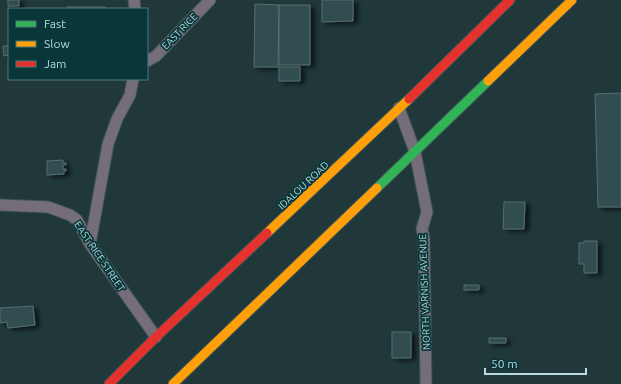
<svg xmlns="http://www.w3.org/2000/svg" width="621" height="384" font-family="Ubuntu,sans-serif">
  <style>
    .building { fill: #304d4f; stroke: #556f72; filter: url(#shadow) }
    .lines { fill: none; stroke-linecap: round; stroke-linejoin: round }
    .street-casing { stroke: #3d5455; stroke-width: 13 }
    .fast-casing { stroke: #3d5455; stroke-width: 11 }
    .slow-casing { stroke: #3d5455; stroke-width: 11 }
    .jam-casing { stroke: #3d5455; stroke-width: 11 }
    .street { stroke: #756e7a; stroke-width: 11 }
    .fast { stroke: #30b455; stroke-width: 9 }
    .slow { stroke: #ff9f0a; stroke-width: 9 }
    .jam { stroke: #e5322d; stroke-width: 9 }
    .labels { text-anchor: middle; stroke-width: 3.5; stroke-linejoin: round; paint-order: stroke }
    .street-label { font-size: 10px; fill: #b6dade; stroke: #093639 }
  </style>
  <defs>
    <filter id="shadow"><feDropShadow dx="4.5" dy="2.5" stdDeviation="2" flood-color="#0009"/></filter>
  </defs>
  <rect width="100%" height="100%" fill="#20383a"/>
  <path class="building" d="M 8,0 L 19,0 L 19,6 L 8,6 Z
    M 322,0 L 353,0 L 353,21 L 322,22 Z
    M 255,4 L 279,5 L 278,67 L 254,67 Z
    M 279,5 L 310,5 L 310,65 L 279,65 Z
    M 67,7 L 105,7 L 105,9 L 67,9 Z
    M 3,46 L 9,46 L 9,55 L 4,56 Z
    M 279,67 L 300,67 L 300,81 L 279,81 Z
    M 621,93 L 621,207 L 598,207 L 595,94 Z
    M 63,160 L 63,163 L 66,163 L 66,165 L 63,165 L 63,169 L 66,169 L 66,171 L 64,171 L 64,174 L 47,175 L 47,161 Z
    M 504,202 L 525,202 L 524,229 L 503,229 Z
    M 584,241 L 597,241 L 597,273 L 584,273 L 584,264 L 579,264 L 579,243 L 584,243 Z
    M 464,285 L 479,285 L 479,290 L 464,290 Z
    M 33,306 L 35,325 L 8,328 L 7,322 L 0,323 L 0,308 Z
    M 392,332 L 411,332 L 411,358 L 392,358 Z
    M 489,338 L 506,338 L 506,343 L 489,343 Z"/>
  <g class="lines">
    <g class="street-casing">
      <path id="street" d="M 134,0 L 135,9
        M 147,61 L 156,56 L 210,0
        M 399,108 L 415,152 L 427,212 L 422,229 L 424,239 L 426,384
        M 0,205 L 48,207 L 70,215 L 77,220 L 90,244 L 156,337
        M 90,244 L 108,144 L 117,119 L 130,95 L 133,79"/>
    </g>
    <g class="fast-casing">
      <path id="fast" d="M 377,188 L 488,81"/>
    </g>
    <g class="slow-casing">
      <path id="slow" d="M 488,81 L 572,0
        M 267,233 L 409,99
        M 173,384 L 377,188"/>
    </g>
    <g class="jam-casing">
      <path id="jam" d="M 409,99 L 510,0
        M 109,384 L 156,337 L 267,233"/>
    </g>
    <use href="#street" class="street"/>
    <use href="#fast" class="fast"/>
    <use href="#slow" class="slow"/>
    <use href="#jam" class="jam"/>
  </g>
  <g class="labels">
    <g class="street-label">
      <text transform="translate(179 31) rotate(-46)" y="4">EAST RICE</text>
      <text transform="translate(303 185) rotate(-43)" y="4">IDALOU ROAD</text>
      <text transform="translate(100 256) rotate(56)" y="4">EAST RICE STREET</text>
      <text transform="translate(424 292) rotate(-92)" y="4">NORTH VARNISH AVENUE</text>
    </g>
  </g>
  <rect x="8" y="8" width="140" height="72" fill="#093639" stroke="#4e787b"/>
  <rect x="16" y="21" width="20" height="6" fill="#30b455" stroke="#4e787b"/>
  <text x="44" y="28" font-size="12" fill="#b6dade">Fast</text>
  <rect x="16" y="41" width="20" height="6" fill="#ff9f0a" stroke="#4e787b"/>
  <text x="44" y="48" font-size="12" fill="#b6dade">Slow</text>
  <rect x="16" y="61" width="20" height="6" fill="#e5322d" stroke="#4e787b"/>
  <text x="44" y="68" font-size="12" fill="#b6dade">Jam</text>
  <path d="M485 368v6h101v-6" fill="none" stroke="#b6dade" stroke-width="2"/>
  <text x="491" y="368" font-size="12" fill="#b6dade" stroke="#093639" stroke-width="3" paint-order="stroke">50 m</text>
</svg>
